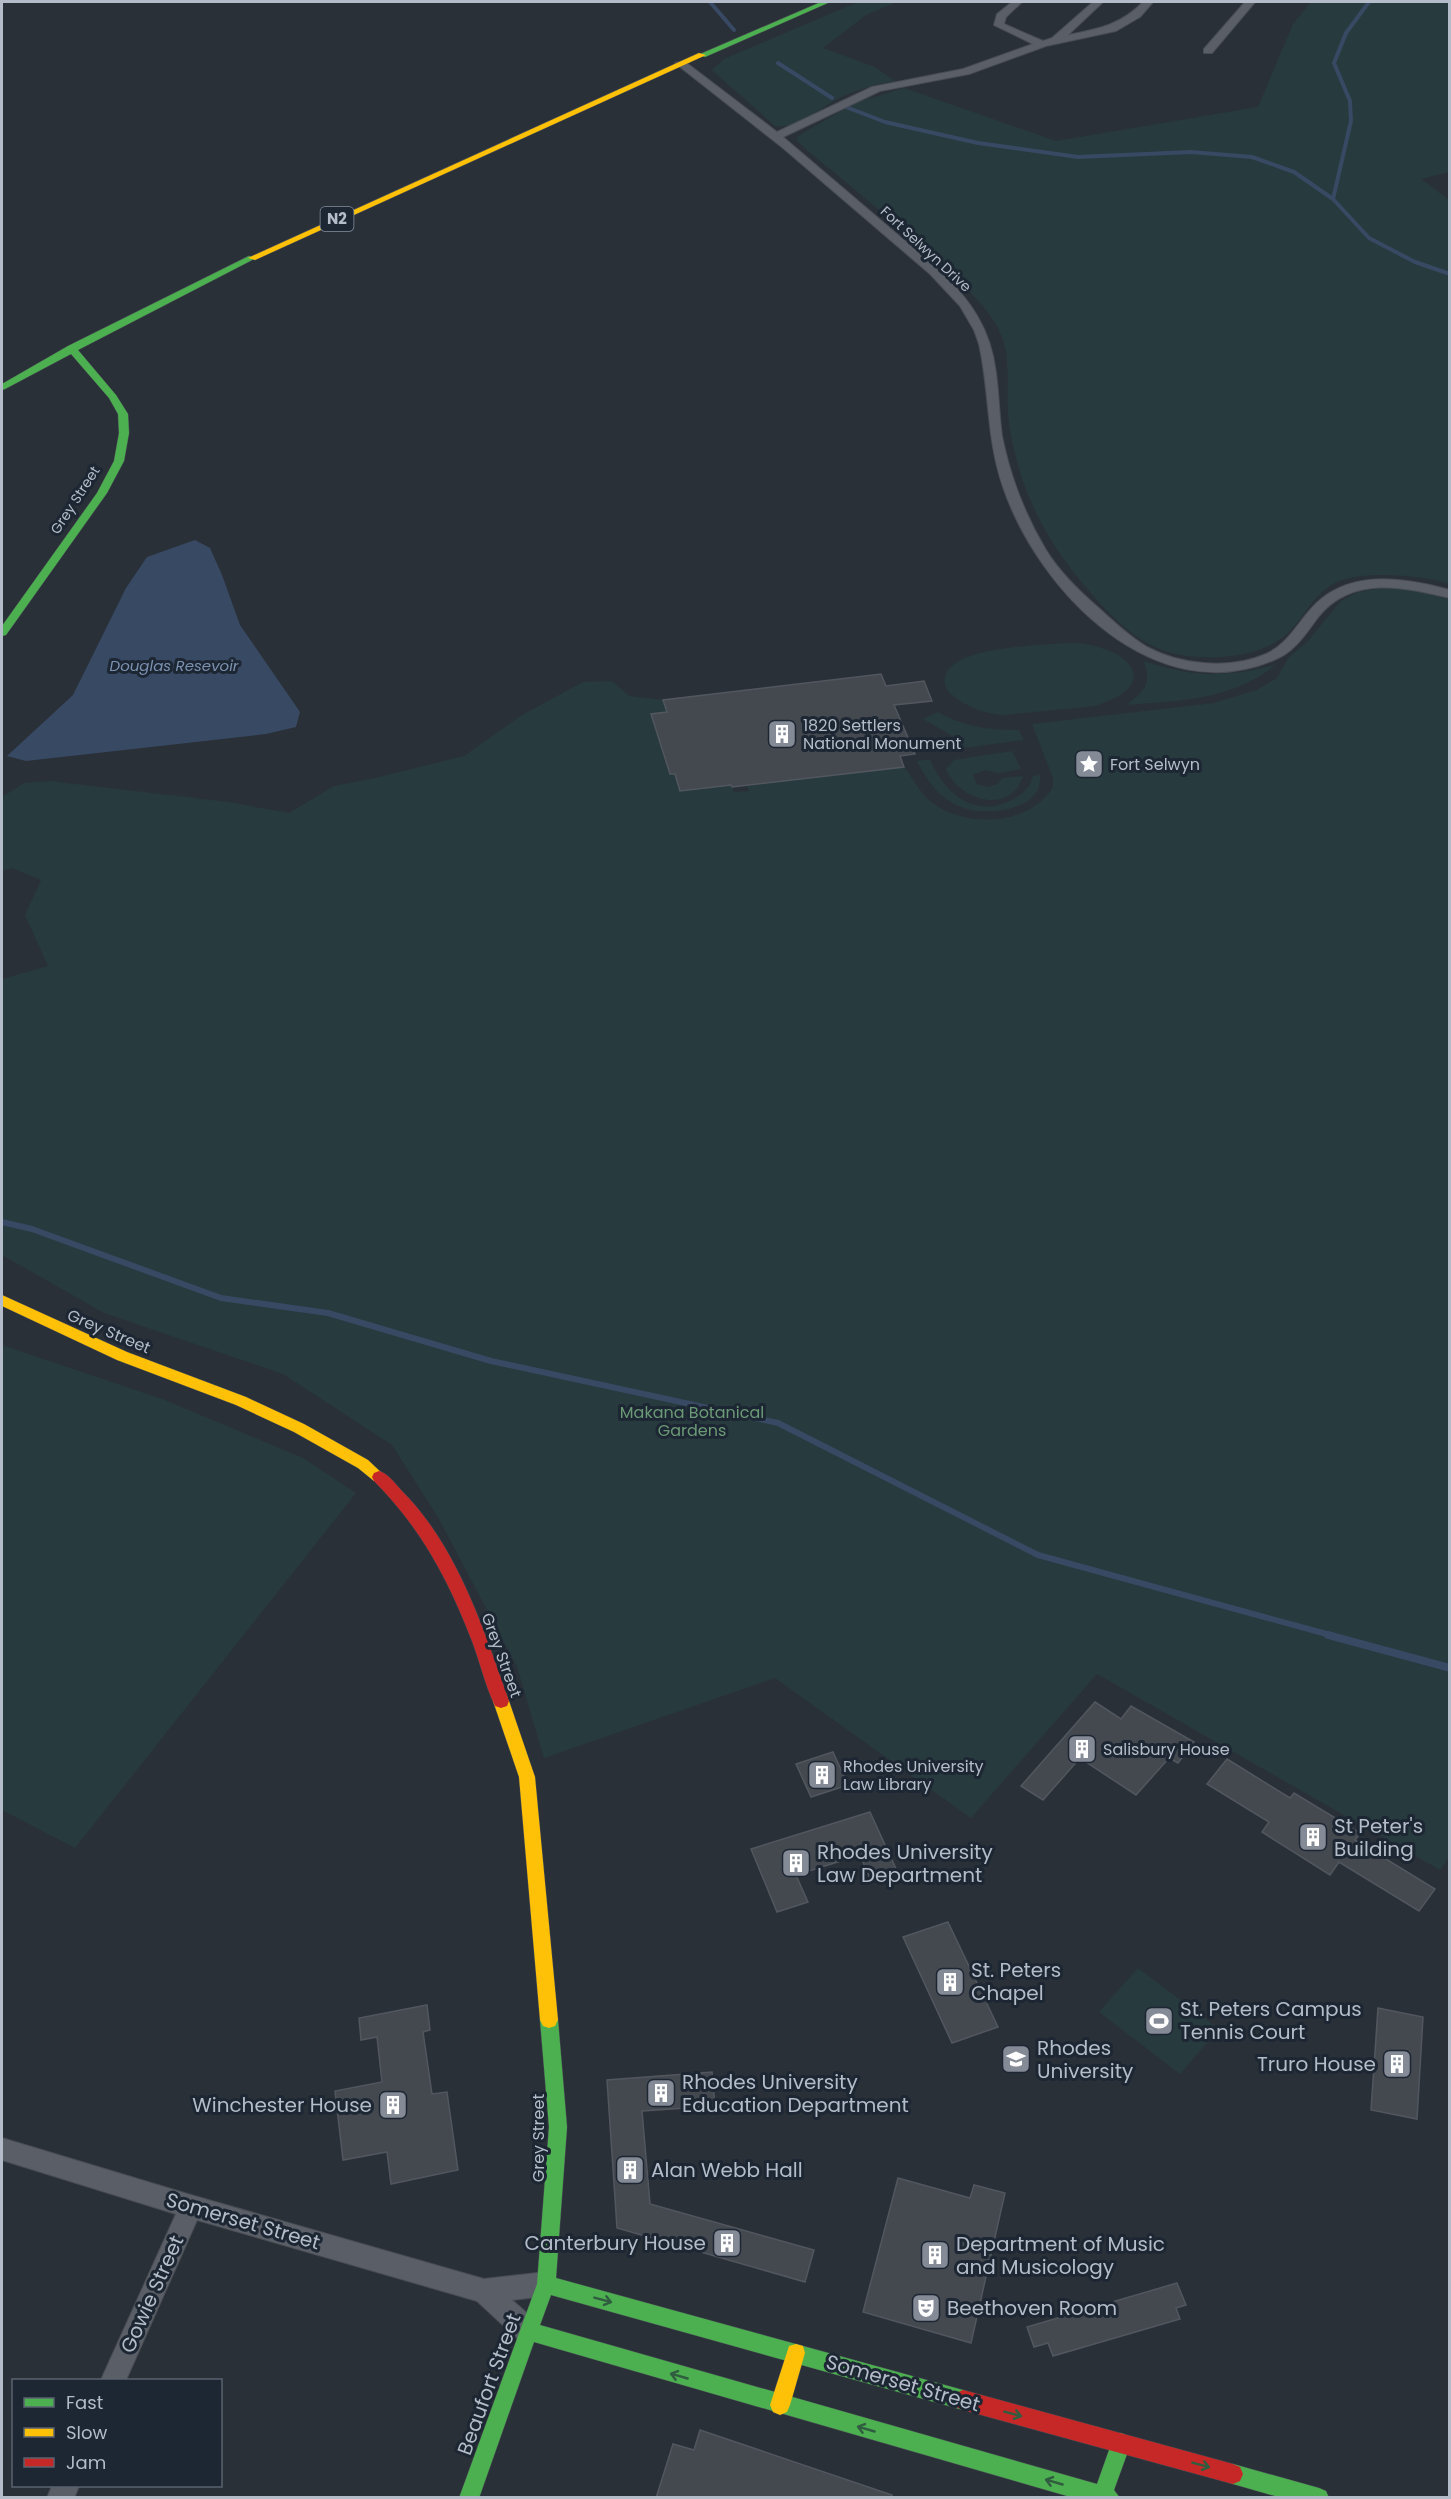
<svg xmlns="http://www.w3.org/2000/svg" width="1451" height="2499" font-family="Poppins,sans-serif">
  <style>
    .green { fill: #273a3e }
    .water { fill: #384963 }
    .lines { fill: none; stroke-linecap: round; stroke-linejoin: round }
    .stream-far2 { stroke: #384963; stroke-width: 4 }
    .stream-far1 { stroke: #384963; stroke-width: 6 }
    .stream { stroke: #384963; stroke-width: 8 }
    .building { fill: #444950; stroke: #52575f; stroke-width: 1.5 }
    .street-casing { stroke: #484c53; stroke-width: 2 }
    .fast-casing { stroke: #484c53; stroke-width: 1 }
    .slow-casing { stroke: #484c53; stroke-width: 1 }
    .jam-casing { stroke: #484c53; stroke-width: 1 }
    .street { fill: #5a5e66; fill-rule: evenodd }
    .fast { fill: #4caf50; fill-rule: evenodd }
    .slow { fill: #ffc107; fill-rule: evenodd }
    .jam { fill: #c62828; fill-rule: evenodd }
    .oneway { stroke: #305d3f }
    .labels { text-anchor: middle; stroke-width: 6; stroke-linejoin: round; paint-order: stroke }
    .far-street-label { font-size: 14px; fill: #b4bcc9; stroke: #1d2633 }
    .shield { fill: #1d2633; stroke: #878f9c; stroke-width: 1.5 }
    .shield-label { font-size: 15px; font-weight: bold; fill: #b4bcc9 }
    .far-water-label { font-size: 15px; font-style: italic; fill: #7c92b1; stroke: #1d2633 }
    .poi-label { font-size: 16px; fill: #b4bcc9; stroke: #1d2633; text-anchor: start }
    .street-label { font-size: 16px; fill: #b4bcc9; stroke: #1d2633 }
    .park-label { font-size: 16px; fill: #6b9a76; stroke: #1d2633 }
    .near-poi-label { font-size: 20px; fill: #b4bcc9; stroke: #1d2633; text-anchor: start }
    .near-street-label { font-size: 20px; fill: #b4bcc9; stroke: #1d2633 }
  </style>
  <rect width="100%" height="100%" fill="#2a3038"/>
  <path class="green" d="M 858,2 L 897,2 L 866,15 L 823,48 L 875,67 L 895,81 C 876,84 859,89 841,97 C 819,107 801,129 775,126 L 712,70 L 724,59 Z
    M 1311,2 L 1449,2 L 1449,172 L 1421,179 L 1449,200 L 1449,584 C 1423,575 1361,570 1335,583 C 1314,594 1306,614 1290,631 C 1263,660 1197,663 1162,650 C 1136,640 1116,621 1098,601 C 1049,547 1020,496 1009,423 C 1005,397 1012,361 1002,337 C 990,307 963,285 940,264 C 898,224 853,188 808,151 L 797,141 L 798,136 L 855,103 L 904,88 L 1056,141 L 1258,107 L 1293,24 Z
    M 1383,588 L 1412,589 L 1449,599 L 1450,1856 L 1440,1870 L 1097,1674 L 971,1818 L 775,1678 L 544,1758 L 517,1667 L 439,1519 L 392,1445 L 283,1374 L 104,1313 L 2,1255 L 2,979 L 48,966 L 25,915 L 41,880 L 12,868 L 2,871 L 2,797 L 24,783 L 50,781 L 228,802 L 289,813 L 334,786 L 375,778 L 464,756 L 522,715 L 583,682 L 612,681 L 629,696 L 663,700 L 667,712 L 651,714 L 669,774 L 686,772 L 688,780 L 677,782 L 680,791 L 731,785 L 734,792 L 749,791 L 747,786 L 904,767 C 912,777 919,791 929,800 C 963,829 1029,827 1053,787 L 1053,778 L 1032,724 L 1214,703 L 1257,690 L 1277,678 L 1289,657 L 1307,642 L 1341,601 L 1358,592 Z
    M 1071,643 C 1124,644 1169,683 1095,706 L 1002,715 C 983,713 966,707 951,694 C 945,689 943,682 946,674 C 957,646 1044,645 1071,643 Z
    M 1143,661 C 1194,677 1223,678 1275,665 C 1234,700 1177,701 1126,705 C 1143,693 1154,682 1143,661 Z
    M 938,712 C 964,727 990,730 1019,730 L 1024,740 L 941,751 L 938,746 L 958,739 L 923,719 Z
    M 1012,751 L 1021,769 L 998,773 L 985,770 L 973,775 L 977,784 L 987,787 L 998,784 L 1002,778 L 1023,776 C 1011,816 959,801 946,769 L 954,760 Z
    M 930,759 C 945,796 978,821 1017,797 C 1025,792 1031,785 1033,776 L 1040,775 C 1044,811 985,817 961,807 C 940,799 927,781 917,761 Z
    M 2,1345 L 165,1400 L 303,1458 L 356,1493 L 75,1848 L 2,1810 Z
    M 1138,1968 L 1219,2029 L 1180,2074 L 1099,2012 Z"/>
  <path class="water" d="M 195,540 L 210,548 L 222,575 L 240,625 L 300,712 L 296,727 L 266,734 L 26,761 L 7,756 L 73,695 L 126,588 L 147,557 Z"/>
  <g class="lines">
    <path class="stream-far2" d="M 710,2 L 734,30
      M 778,63 L 832,98
      M 846,107 L 885,122 L 978,143 L 1078,157 L 1191,152 L 1252,157 L 1294,172 L 1333,199 L 1369,238 L 1415,262 L 1450,274
      M 1333,199 L 1351,121 L 1350,101 L 1334,63 L 1346,33 L 1369,2"/>
    <path class="stream-far1" d="M 2,1222 L 32,1229 L 221,1298 L 328,1313 L 491,1361 L 778,1423 L 1038,1555 L 1334,1636"/>
    <path class="stream" d="M 1328,1635 L 1450,1668"/>
  </g>
  <path class="building" d="M 881,674 L 886,686 L 924,681 L 932,701 L 894,705 L 915,754 L 900,756 L 904,767 L 732,787 L 731,785 L 680,791 L 675,774 L 670,774 L 651,714 L 667,712 L 663,700 Z
    M 1095,1702 L 1121,1719 L 1131,1706 L 1194,1742 L 1178,1763 L 1169,1758 L 1136,1795 L 1080,1758 L 1043,1800 L 1021,1786 Z
    M 833,1752 L 848,1785 L 811,1797 L 796,1764 Z
    M 1227,1759 L 1290,1798 L 1294,1793 L 1360,1833 L 1355,1840 L 1435,1889 L 1419,1911 L 1339,1862 L 1330,1875 L 1262,1832 L 1269,1822 L 1207,1784 Z
    M 870,1812 L 897,1871 L 870,1879 L 860,1855 L 796,1875 L 808,1902 L 777,1912 L 751,1849 Z
    M 948,1922 L 998,2027 L 952,2043 L 903,1937 Z
    M 427,2005 L 430,2030 L 423,2032 L 432,2094 L 447,2092 L 458,2170 L 391,2184 L 387,2152 L 343,2160 L 335,2091 L 382,2082 L 377,2037 L 361,2040 L 359,2018 Z
    M 1378,2008 L 1423,2017 L 1417,2119 L 1371,2110 Z
    M 712,2072 L 715,2106 L 642,2111 L 650,2204 L 814,2250 L 805,2282 L 617,2228 L 607,2080 Z
    M 898,2178 L 970,2198 L 974,2185 L 1005,2193 L 971,2343 L 863,2312 Z
    M 1177,2283 L 1186,2305 L 1176,2308 L 1180,2319 L 1053,2356 L 1048,2343 L 1034,2347 L 1027,2327 Z
    M 700,2430 L 892,2495 L 892,2498 L 656,2498 L 673,2444 L 694,2450 Z"/>
  <g class="lines">
    <g class="street-casing">
      <path id="street" d="M 1012,2 L 1022,2 L 1006,17 L 1004,24 L 1043,41 L 1052,38 L 1093,2 L 1103,2 L 1068,35 C 1098,29 1121,25 1143,2 L 1153,2 L 1140,17 L 1116,31 L 1046,46 L 969,74 L 880,91 L 783,137 L 938,269 C 970,299 991,329 996,373 C 999,394 999,415 1002,436 C 1010,476 1025,515 1046,550 C 1060,573 1080,592 1101,610 C 1115,623 1130,637 1147,647 C 1180,665 1230,670 1266,654 C 1286,645 1296,626 1310,610 C 1345,568 1403,577 1450,590 L 1450,598 C 1404,587 1353,575 1319,616 C 1306,633 1295,652 1274,660 C 1155,711 1039,592 1003,487 C 986,437 990,394 979,344 L 974,330 L 960,306 L 930,274 L 783,148 L 675,63 L 684,61 L 777,132 L 872,87 L 963,69 L 1033,44 L 994,25 L 997,14 Z
        M 1245,2 L 1255,2 L 1212,53 L 1204,53 L 1204,49 Z
        M 2,2138 L 191,2195 L 484,2279 L 546,2272 L 555,2275 L 558,2284 L 555,2293 L 546,2296 L 512,2300 L 537,2322 L 540,2331 L 537,2340 L 528,2343 L 519,2340 L 477,2301 L 197,2220 L 126,2380 L 101,2380 L 176,2214 L 2,2160 Z
        M 52,2486 L 79,2486 L 74,2498 L 47,2498 Z"/>
    </g>
    <g class="fast-casing">
      <path id="fast" d="M 821,2 L 830,2 L 705,57 L 698,55 Z
        M 249,256 L 256,258 L 78,350 L 116,395 L 128,414 L 129,433 L 124,461 L 107,493 L 6,635 L 2,636 L 2,626 L 97,493 L 114,461 L 119,433 L 118,414 L 109,398 L 71,354 L 5,389 L 2,390 L 2,384 L 68,346 Z
        M 549,2012 L 555,2014 L 558,2020 L 567,2127 L 556,2278 L 963,2390 L 970,2393 L 973,2400 L 970,2407 L 963,2410 L 551,2295 L 540,2325 L 1097,2484 L 1114,2436 L 1121,2433 L 1128,2436 L 1131,2443 L 1114,2490 L 1120,2498 L 1074,2498 L 534,2342 L 479,2498 L 459,2498 L 537,2284 L 549,2127 L 540,2020 L 543,2014 Z
        M 1233,2464 L 1319,2488 L 1326,2491 L 1329,2498 L 1282,2498 L 1233,2484 L 1226,2481 L 1223,2474 L 1226,2467 Z"/>
    </g>
    <g class="slow-casing">
      <path id="slow" d="M 699,53 L 706,55 L 255,260 L 248,258 Z
        M 2,1295 L 127,1352 L 246,1397 L 304,1424 L 368,1460 L 386,1477 L 384,1481 L 374,1481 L 358,1468 L 294,1432 L 236,1405 L 117,1360 L 2,1306 Z
        M 501,1694 L 507,1696 L 509,1701 L 535,1777 L 558,2020 L 555,2026 L 549,2028 L 543,2026 L 540,2020 L 519,1777 L 493,1701 L 495,1696 Z
        M 796,2344 L 803,2346 L 805,2353 L 790,2405 L 787,2412 L 780,2415 L 773,2412 L 770,2405 L 789,2346 Z"/>
    </g>
    <g class="jam-casing">
      <path id="jam" d="M 379,1471 C 388,1474 394,1482 400,1489 C 457,1545 483,1628 509,1701 L 507,1706 L 501,1708 L 495,1706 C 485,1685 480,1662 472,1641 C 448,1579 421,1528 374,1481 L 372,1477 L 374,1473 Z
        M 963,2390 L 1233,2464 L 1240,2467 L 1243,2474 L 1240,2481 L 1233,2484 L 963,2410 L 956,2407 L 953,2400 L 956,2393 Z"/>
    </g>
    <use href="#street" class="street"/>
    <use href="#fast" class="fast"/>
    <use href="#slow" class="slow"/>
    <use href="#jam" class="jam"/>
  </g>
  <defs><path id="oneway-shaft" d="M-6 0H5M1.5-3L5.5 0L1.5 3" fill="none" stroke-width="1.6" stroke-linecap="round" stroke-linejoin="round" transform="scale(1.5)"/></defs>
  <g class="oneway">
    <use href="#oneway-shaft" transform="translate(603 2300) rotate(15)"/>
    <use href="#oneway-shaft" transform="translate(679 2376) rotate(-164)"/>
    <use href="#oneway-shaft" transform="translate(1013 2414) rotate(15)"/>
    <use href="#oneway-shaft" transform="translate(866 2429) rotate(-164)"/>
    <use href="#oneway-shaft" transform="translate(1201 2465) rotate(15)"/>
    <use href="#oneway-shaft" transform="translate(1054 2482) rotate(-164)"/>
  </g>
  <defs>
    <g id="building-square" transform="scale(1.5)"><rect x="-9" y="-9" width="18" height="18" rx="4" fill="#848b96" stroke="#1d2633"/><path d="M-4-6H4V6H1V3H-1V6H-4ZM-2.5-4.3h1.7v1.8h-1.7ZM.8-4.3h1.7v1.8H.8ZM-2.5-1h1.7V.8h-1.7ZM.8-1h1.7V.8H.8Z" fill="#fff"/></g>
    <g id="sight-square" transform="scale(1.5)"><rect x="-9" y="-9" width="18" height="18" rx="4" fill="#848b96" stroke="#1d2633"/><path d="M0-6L1.8-2.2L6-1.7L2.9 1.2L3.7 5.4L0 3.3L-3.7 5.4L-2.9 1.2L-6-1.7L-1.8-2.2Z" fill="#fff"/></g>
    <g id="stadium-square" transform="scale(1.5)"><rect x="-9" y="-9" width="18" height="18" rx="4" fill="#848b96" stroke="#1d2633"/><path d="M0-5a6.5 5 0 1 0 0 10a6.5 5 0 1 0 0-10ZM-3.5-1.8h7v3.6h-7Z" fill="#fff"/></g>
    <g id="university-square" transform="scale(1.5)"><rect x="-9" y="-9" width="18" height="18" rx="4" fill="#848b96" stroke="#1d2633"/><path d="M0-5L7-2L0 1L-7-2ZM-4 1L0 2.5L4 1V4Q0 6-4 4Z" fill="#fff"/></g>
    <g id="theatre-square" transform="scale(1.5)"><rect x="-9" y="-9" width="18" height="18" rx="4" fill="#848b96" stroke="#1d2633"/><path d="M-5-5.5Q0-4 5-5.5V0Q5 5 0 6Q-5 5-5 0ZM-3.3-2.5H-1v1.5H-3.3ZM1-2.5H3.3v1.5H1ZM-2.8 1Q0 5.5 2.8 1Z" fill="#fff"/></g>
  </defs>
  <g fill-rule="evenodd">
    <use href="#building-square" x="782" y="734"/>
    <use href="#sight-square" x="1089" y="764"/>
    <use href="#building-square" x="1082" y="1749"/>
    <use href="#building-square" x="822" y="1775"/>
    <use href="#building-square" x="1313" y="1837"/>
    <use href="#building-square" x="796" y="1863"/>
    <use href="#building-square" x="950" y="1982"/>
    <use href="#stadium-square" x="1159" y="2021"/>
    <use href="#university-square" x="1016" y="2059"/>
    <use href="#building-square" x="1397" y="2064"/>
    <use href="#building-square" x="661" y="2093"/>
    <use href="#building-square" x="393" y="2105"/>
    <use href="#building-square" x="630" y="2170"/>
    <use href="#building-square" x="727" y="2243"/>
    <use href="#building-square" x="935" y="2255"/>
    <use href="#theatre-square" x="926" y="2308"/>
  </g>
  <g class="labels">
    <g class="far-street-label">
      <text transform="translate(926 249) rotate(43)" y="5">Fort Selwyn Drive</text>
      <text transform="translate(75 500) rotate(-57)" y="5">Grey Street</text>
    </g>
    <rect class="shield" x="320.5" y="207" width="33" height="24" rx="4.5"/>
    <g class="shield-label">
      <text x="337" y="224">N2</text>
    </g>
    <g class="far-water-label">
      <text x="174" y="671">Douglas Resevoir</text>
    </g>
    <g class="poi-label">
      <text x="803" y="731">1820 Settlers<tspan x="803" dy="18">National Monument</tspan></text>
      <text x="1110" y="770">Fort Selwyn</text>
      <text x="1103" y="1755">Salisbury House</text>
      <text x="843" y="1772">Rhodes University<tspan x="843" dy="18">Law Library</tspan></text>
    </g>
    <g class="street-label">
      <text transform="translate(109 1331) rotate(23)" y="6">Grey Street</text>
      <text transform="translate(502 1655) rotate(70)" y="6">Grey Street</text>
      <text transform="translate(538 2138) rotate(-90)" y="6">Grey Street</text>
    </g>
    <g class="park-label">
      <text x="692" y="1418">Makana Botanical<tspan x="692" dy="18">Gardens</tspan></text>
    </g>
    <g class="near-poi-label">
      <text x="1334" y="1833">St Peter's<tspan x="1334" dy="23">Building</tspan></text>
      <text x="817" y="1859">Rhodes University<tspan x="817" dy="23">Law Department</tspan></text>
      <text x="971" y="1977">St. Peters<tspan x="971" dy="23">Chapel</tspan></text>
      <text x="1180" y="2016">St. Peters Campus<tspan x="1180" dy="23">Tennis Court</tspan></text>
      <text x="1037" y="2055">Rhodes<tspan x="1037" dy="23">University</tspan></text>
      <text x="1376" y="2071" text-anchor="end">Truro House</text>
      <text x="682" y="2089">Rhodes University<tspan x="682" dy="23">Education Department</tspan></text>
      <text x="372" y="2112" text-anchor="end">Winchester House</text>
      <text x="651" y="2177">Alan Webb Hall</text>
      <text x="706" y="2250" text-anchor="end">Canterbury House</text>
      <text x="956" y="2251">Department of Music<tspan x="956" dy="23">and Musicology</tspan></text>
      <text x="947" y="2315">Beethoven Room</text>
    </g>
    <g class="near-street-label">
      <text transform="translate(243 2221) rotate(16)" y="7">Somerset Street</text>
      <text transform="translate(152 2294) rotate(-66)" y="7">Gowie Street</text>
      <text transform="translate(903 2383) rotate(16)" y="7">Somerset Street</text>
      <text transform="translate(489 2384) rotate(-70)" y="7">Beaufort Street</text>
    </g>
  </g>
  <rect width="1451" height="2499" fill="none" stroke="#b4bcc9" stroke-width="6"/>
  <rect x="12" y="2379" width="210" height="108" fill="#1d2633" stroke="#59626f" stroke-width="1.5"/>
  <rect x="24" y="2398" width="30" height="9" fill="#4caf50" stroke="#59626f" stroke-width="1.5"/>
  <text x="66" y="2409" font-size="18" fill="#b4bcc9">Fast</text>
  <rect x="24" y="2428" width="30" height="9" fill="#ffc107" stroke="#59626f" stroke-width="1.5"/>
  <text x="66" y="2439" font-size="18" fill="#b4bcc9">Slow</text>
  <rect x="24" y="2458" width="30" height="9" fill="#c62828" stroke="#59626f" stroke-width="1.5"/>
  <text x="66" y="2469" font-size="18" fill="#b4bcc9">Jam</text>
</svg>
